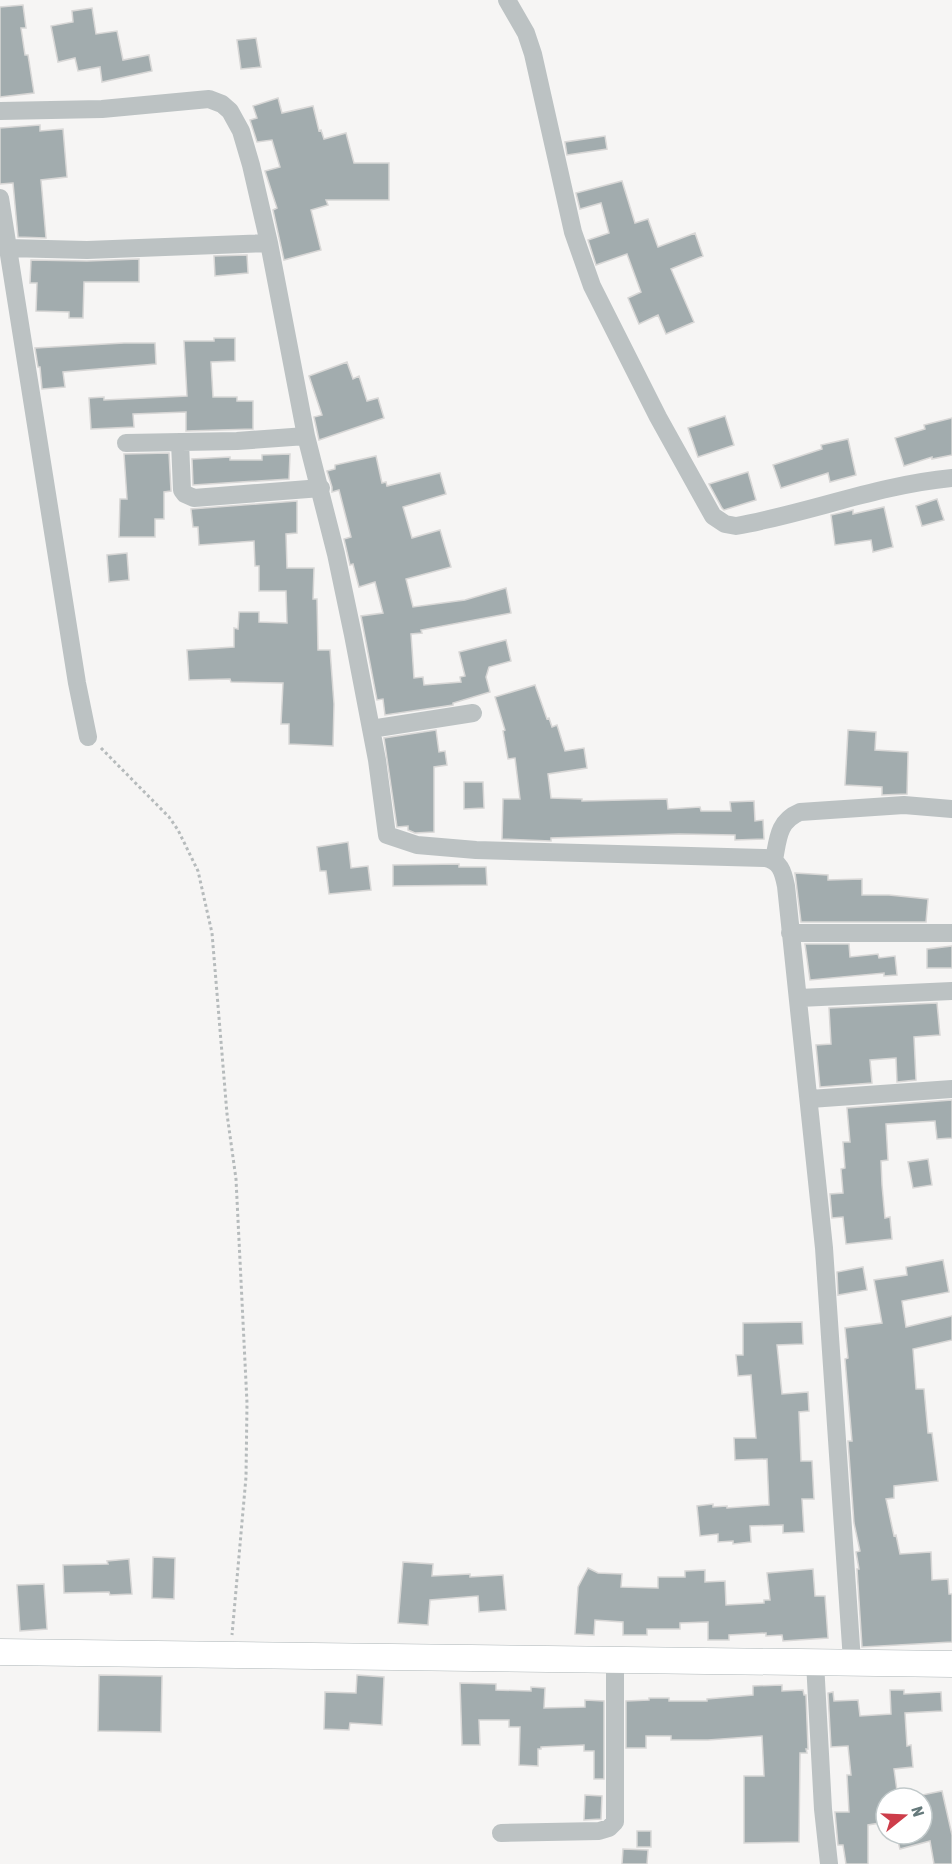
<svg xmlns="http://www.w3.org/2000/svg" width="952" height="1864" font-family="'Asap Condensed',sans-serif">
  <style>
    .building { fill: #a2acae; stroke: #d8d7d6; stroke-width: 1.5 }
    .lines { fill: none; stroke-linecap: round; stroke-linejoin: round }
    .secondary-casing { stroke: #aeb6b8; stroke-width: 27 }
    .path { stroke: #b6bbbc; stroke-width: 3; stroke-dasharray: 3 3; stroke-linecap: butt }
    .minor { stroke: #bcc2c3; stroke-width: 18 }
    .secondary { stroke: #fff; stroke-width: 26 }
  </style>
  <rect width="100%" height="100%" fill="#f6f5f4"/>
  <path class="building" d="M 23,5 L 26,28 L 21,28 L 25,55 L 28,55 L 34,93 L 0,97 L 0,7 Z
    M 92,8 L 96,34 L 117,31 L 123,60 L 149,55 L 152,71 L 102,82 L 100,67 L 78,71 L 75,58 L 58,62 L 51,26 L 73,22 L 72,11 Z
    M 256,38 L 261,67 L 241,69 L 237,40 Z
    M 278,98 L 282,113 L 313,106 L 319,131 L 321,130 L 324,139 L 346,133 L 354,163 L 389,163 L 389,200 L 326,200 L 328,205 L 311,210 L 321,250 L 284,260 L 273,210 L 277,208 L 265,171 L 280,167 L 272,140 L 257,142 L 250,120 L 257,118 L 253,106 Z
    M 40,125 L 40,131 L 63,129 L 67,177 L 41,180 L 46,238 L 18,237 L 13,183 L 0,184 L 0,128 Z
    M 605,136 L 607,149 L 567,155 L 565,142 Z
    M 622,181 L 635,223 L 648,219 L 658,247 L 695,233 L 703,256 L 671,269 L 694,322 L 666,334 L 658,315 L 639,324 L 628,298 L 641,292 L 627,254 L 596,265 L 588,240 L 609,233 L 601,203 L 580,209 L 576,193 Z
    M 247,255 L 248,273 L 215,276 L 214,256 Z
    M 139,259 L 139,282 L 84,282 L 83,318 L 69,318 L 69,312 L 36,311 L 37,283 L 30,283 L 31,260 L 87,261 Z
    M 214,338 L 235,338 L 235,361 L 211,362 L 213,397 L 237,397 L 237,401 L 253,401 L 253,429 L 186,431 L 186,412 L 133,414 L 134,427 L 91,429 L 89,398 L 104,397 L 104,400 L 187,396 L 184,341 L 214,341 Z
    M 124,343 L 155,343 L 156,364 L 63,372 L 65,387 L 42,389 L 40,367 L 38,367 L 35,348 Z
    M 347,362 L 353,379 L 359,376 L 367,401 L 378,398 L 384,418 L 319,440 L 314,417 L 322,415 L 309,376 Z
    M 725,416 L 734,445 L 698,457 L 688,428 Z
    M 952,418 L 952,455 L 932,459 L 932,457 L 904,466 L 895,438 L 925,429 L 924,425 Z
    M 848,439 L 856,475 L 830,482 L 828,473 L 781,488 L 773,465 L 822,449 L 821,445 Z
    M 169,453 L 171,491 L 164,492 L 164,519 L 155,519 L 155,537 L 119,537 L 120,499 L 127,499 L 124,454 Z
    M 290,454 L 289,479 L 193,485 L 192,459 L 230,457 L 230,460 L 262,460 L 262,455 Z
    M 376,456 L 382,483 L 386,482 L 387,486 L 440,473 L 446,494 L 403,507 L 412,538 L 440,530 L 451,567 L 406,579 L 413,607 L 465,600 L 506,588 L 511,613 L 421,630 L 422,633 L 411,634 L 414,678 L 423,677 L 424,685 L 461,682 L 460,677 L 465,676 L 459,652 L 506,640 L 511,661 L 489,667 L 486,677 L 490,692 L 453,703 L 453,705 L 385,715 L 383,699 L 377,700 L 361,616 L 383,613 L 375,582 L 359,587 L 353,564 L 350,565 L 344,539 L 351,537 L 339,490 L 332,492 L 332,487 L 327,471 L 335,469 L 335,465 Z
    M 748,472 L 756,500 L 724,510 L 722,508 L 709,484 Z
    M 937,499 L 944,520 L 922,526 L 916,506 Z
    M 297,501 L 297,533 L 286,534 L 287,568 L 314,568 L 313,599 L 317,599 L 318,650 L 330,650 L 334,704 L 333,746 L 289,744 L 289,724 L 281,724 L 283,683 L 231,682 L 230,679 L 189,680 L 187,650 L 234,647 L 234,628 L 238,629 L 239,612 L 259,612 L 259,622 L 287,623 L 286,591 L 259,591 L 259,566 L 255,566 L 254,541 L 199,545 L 198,527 L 193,527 L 191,509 Z
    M 884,507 L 893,547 L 873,552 L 871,540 L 835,545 L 831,515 L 853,510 L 853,514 Z
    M 127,553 L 129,580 L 109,582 L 107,555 Z
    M 535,685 L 547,719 L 549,718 L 552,727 L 557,725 L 565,751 L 584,748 L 587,768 L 548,774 L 551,798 L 582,799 L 582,801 L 667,799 L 668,809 L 700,807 L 701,811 L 731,811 L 730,802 L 754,801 L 755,821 L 763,820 L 764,839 L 735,840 L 735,835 L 679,834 L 551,838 L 551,841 L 502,839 L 503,799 L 520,799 L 515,758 L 508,759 L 503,731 L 505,730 L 495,697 Z
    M 436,730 L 439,752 L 445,751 L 447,765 L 434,767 L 434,832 L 415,833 L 408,830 L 408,826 L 397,827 L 384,738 Z
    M 848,730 L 876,732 L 875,750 L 908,752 L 907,794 L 882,795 L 882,787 L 845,785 Z
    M 464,782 L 483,782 L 484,808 L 464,809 Z
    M 348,842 L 351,868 L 368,866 L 371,890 L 329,894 L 326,871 L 320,871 L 317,847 Z
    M 459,864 L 459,867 L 486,867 L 487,885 L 393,886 L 393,865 Z
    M 795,873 L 828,875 L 828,880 L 862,879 L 862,895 L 889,895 L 928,899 L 926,922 L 801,922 Z
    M 805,944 L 849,944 L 850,957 L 878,954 L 879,958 L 895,956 L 897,975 L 884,976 L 884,973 L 810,980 Z
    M 952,946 L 952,968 L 927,968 L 927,949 Z
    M 937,1003 L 940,1035 L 914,1037 L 916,1080 L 897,1082 L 896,1058 L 870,1060 L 872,1083 L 820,1087 L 816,1045 L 831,1044 L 829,1008 Z
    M 952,1100 L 952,1138 L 937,1139 L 935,1121 L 886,1124 L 888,1160 L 881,1161 L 882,1185 L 885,1218 L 890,1217 L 892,1239 L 846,1244 L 843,1217 L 832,1218 L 830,1194 L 843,1193 L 841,1169 L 845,1168 L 843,1142 L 850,1142 L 847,1108 Z
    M 928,1159 L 932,1185 L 913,1188 L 908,1162 Z
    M 943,1260 L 949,1292 L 902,1301 L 906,1327 L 952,1316 L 952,1340 L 913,1349 L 916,1389 L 924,1389 L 928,1433 L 932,1433 L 938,1481 L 894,1486 L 894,1498 L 886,1499 L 894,1536 L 896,1535 L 900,1554 L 931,1552 L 932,1580 L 948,1579 L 949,1594 L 952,1594 L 952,1642 L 862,1647 L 857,1569 L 859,1569 L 856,1552 L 860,1551 L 854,1523 L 848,1441 L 852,1441 L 845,1359 L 848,1358 L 845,1328 L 882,1323 L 874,1280 L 907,1275 L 906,1267 Z
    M 863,1267 L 867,1290 L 838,1295 L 837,1272 Z
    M 802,1322 L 803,1344 L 777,1345 L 782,1394 L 808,1392 L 809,1411 L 799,1412 L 801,1461 L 812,1461 L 814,1499 L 802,1499 L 804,1532 L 783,1533 L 783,1525 L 750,1526 L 751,1542 L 733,1544 L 733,1541 L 718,1542 L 718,1534 L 700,1536 L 697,1506 L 713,1504 L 713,1507 L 727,1506 L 727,1508 L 769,1505 L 767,1459 L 735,1460 L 734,1438 L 756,1438 L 751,1375 L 738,1376 L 736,1355 L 743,1355 L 743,1323 Z
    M 153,1557 L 175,1558 L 174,1599 L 152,1598 Z
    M 129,1559 L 132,1594 L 110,1595 L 109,1592 L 64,1593 L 63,1565 L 108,1564 L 107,1561 Z
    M 403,1562 L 433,1564 L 432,1576 L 470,1574 L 470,1577 L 503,1575 L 506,1610 L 479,1612 L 478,1596 L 430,1600 L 428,1625 L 398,1623 Z
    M 588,1568 L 598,1573 L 622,1574 L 621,1587 L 658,1588 L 658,1577 L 685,1577 L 685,1571 L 705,1570 L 705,1582 L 725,1581 L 726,1605 L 764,1603 L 764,1600 L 770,1600 L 767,1573 L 813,1569 L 815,1596 L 825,1596 L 828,1638 L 783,1641 L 782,1635 L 766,1636 L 766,1633 L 729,1635 L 729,1640 L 708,1640 L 708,1622 L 680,1623 L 680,1629 L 647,1629 L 647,1635 L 623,1635 L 623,1622 L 595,1620 L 594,1635 L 575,1634 L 578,1587 Z
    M 44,1584 L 47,1629 L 20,1631 L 17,1585 Z
    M 99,1675 L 162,1676 L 161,1732 L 98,1731 Z
    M 357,1675 L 384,1677 L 382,1725 L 350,1723 L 349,1730 L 324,1729 L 325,1692 L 356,1693 Z
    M 460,1683 L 496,1684 L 496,1690 L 531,1691 L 531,1687 L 545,1688 L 544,1708 L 585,1707 L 585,1700 L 604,1701 L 604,1779 L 594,1779 L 594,1751 L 584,1751 L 584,1745 L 541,1747 L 541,1749 L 538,1749 L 538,1766 L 519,1765 L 520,1727 L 509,1727 L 509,1720 L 479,1720 L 480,1745 L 462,1745 Z
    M 782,1685 L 782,1691 L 803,1690 L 804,1695 L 806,1695 L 808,1749 L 806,1749 L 807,1753 L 800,1753 L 799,1842 L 744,1843 L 744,1776 L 764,1776 L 762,1736 L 708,1740 L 671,1740 L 671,1736 L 646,1736 L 646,1748 L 626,1748 L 626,1701 L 649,1700 L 649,1698 L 669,1698 L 669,1701 L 707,1701 L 707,1699 L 753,1695 L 753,1686 Z
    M 890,1690 L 904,1690 L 904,1694 L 941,1692 L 942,1711 L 905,1713 L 907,1746 L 911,1745 L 913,1767 L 894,1769 L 898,1798 L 886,1798 L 886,1822 L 868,1825 L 868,1864 L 846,1864 L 843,1845 L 838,1845 L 835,1812 L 849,1812 L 847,1775 L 851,1775 L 848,1746 L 831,1747 L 828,1693 L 833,1692 L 834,1701 L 858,1700 L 860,1716 L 891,1714 Z
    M 942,1791 L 952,1835 L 952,1864 L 934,1864 L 930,1841 L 900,1849 L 896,1834 L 922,1834 L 922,1795 Z
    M 585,1795 L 602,1796 L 601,1819 L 584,1820 Z
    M 637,1831 L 651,1831 L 651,1847 L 637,1847 Z
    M 623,1849 L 648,1850 L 647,1864 L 622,1864 Z"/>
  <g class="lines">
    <g class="secondary-casing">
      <path id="secondary" d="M 0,1652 L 952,1664"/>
    </g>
    <path class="path" d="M 101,748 L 169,817 L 178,830 L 198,871 L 212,933 L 227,1114 L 236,1179 L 247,1403 L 246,1477 L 232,1635"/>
    <path class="minor" d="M 507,0 L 526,33 L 533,54 L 573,232 L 592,286 L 658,417 L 713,516 L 725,524 L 736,526 C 809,513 878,485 952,478
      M 0,111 L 102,109 L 209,99 L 222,104 L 230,111 L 241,131 L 251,165 L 269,243 L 306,436 L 336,554 L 353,635 L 377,760 L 387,835 L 417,845 L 476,850 L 765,858 C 780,861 783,871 786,886 L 824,1248 L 852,1661
      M 0,198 L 77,683 L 88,737
      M 7,248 L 87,250 L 269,243
      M 180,442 L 182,490 L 185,494 L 194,498 L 321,488
      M 126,443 L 237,441 L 306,436
      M 371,729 L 473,713
      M 774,860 C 778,839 778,821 800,812 L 904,805 L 952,809
      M 790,933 L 952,933
      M 799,998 L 952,991
      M 810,1099 L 952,1089
      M 815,1662 L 823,1809 L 829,1864
      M 501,1833 L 599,1831 L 609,1828 L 615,1822 L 615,1659"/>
    <use href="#secondary" class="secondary"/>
  </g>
  <g transform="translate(904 1816) rotate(72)"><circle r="28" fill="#ffffff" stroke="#c1c9ca" stroke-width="1.5"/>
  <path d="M0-4.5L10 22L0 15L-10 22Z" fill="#cd3d4a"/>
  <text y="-9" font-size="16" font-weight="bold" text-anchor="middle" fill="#65797b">N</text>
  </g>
</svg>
